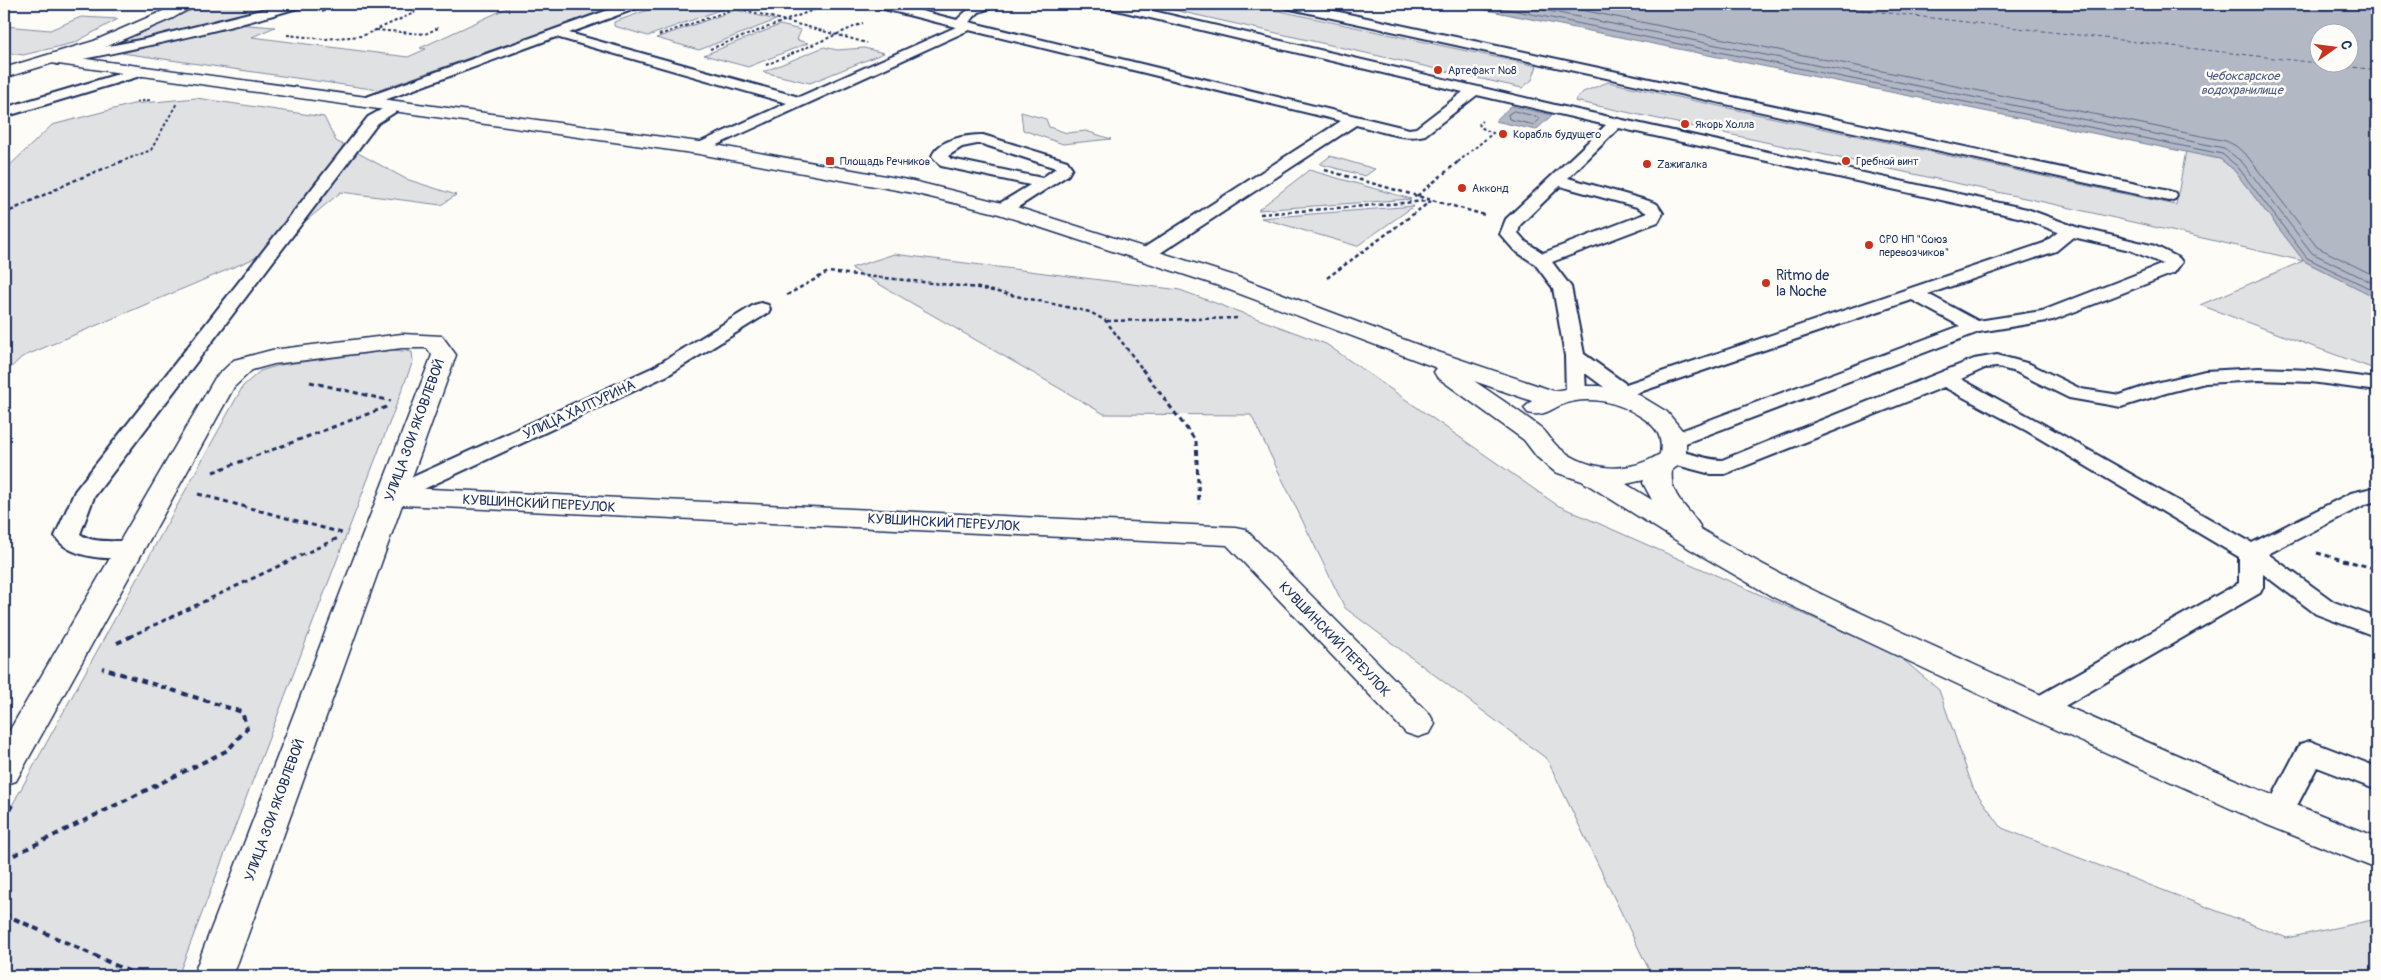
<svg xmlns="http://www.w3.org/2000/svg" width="2381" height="980" font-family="Pangolin,sans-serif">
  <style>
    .green { fill: #e0e1e3; stroke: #7e88a0 }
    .water { fill: #b3b8c5; stroke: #76819c; fill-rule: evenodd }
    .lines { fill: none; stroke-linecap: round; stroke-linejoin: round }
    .shore { stroke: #586687; stroke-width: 1 }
    .ferry { stroke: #49587d; stroke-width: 1; stroke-dasharray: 4 3; stroke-linecap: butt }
    .service-casing { stroke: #1b2f5e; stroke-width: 4 }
    .minor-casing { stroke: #1b2f5e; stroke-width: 3 }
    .tertiary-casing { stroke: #1b2f5e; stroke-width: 3 }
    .path-far3 { stroke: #1b2f5e; stroke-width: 2; stroke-dasharray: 3 2.5; stroke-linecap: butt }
    .path-far2 { stroke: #1b2f5e; stroke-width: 2.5; stroke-dasharray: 4 3; stroke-linecap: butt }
    .path-far1 { stroke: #1b2f5e; stroke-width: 3; stroke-dasharray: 5 4; stroke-linecap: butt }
    .path { stroke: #1b2f5e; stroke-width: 4; stroke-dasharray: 6 5; stroke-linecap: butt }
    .service { fill: #fdfcf7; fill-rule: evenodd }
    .minor { fill: #fdfcf7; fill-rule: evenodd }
    .tertiary { fill: #fdfcf7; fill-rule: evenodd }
    .poi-dot { fill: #c8321e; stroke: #fdfcf7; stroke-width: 2 }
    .labels { text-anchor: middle; stroke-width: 5; stroke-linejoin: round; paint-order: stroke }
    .far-poi-label { font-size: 11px; fill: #1b2f5e; stroke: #fdfcf7; text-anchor: start }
    .far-water-label { font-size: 12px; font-style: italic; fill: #49587d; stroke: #fdfcf7 }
    .poi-label { font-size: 14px; fill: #1b2f5e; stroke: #fdfcf7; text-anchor: start }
    .street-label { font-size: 14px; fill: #1b2f5e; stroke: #fdfcf7 }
  </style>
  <rect width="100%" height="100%" fill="#fdfcf7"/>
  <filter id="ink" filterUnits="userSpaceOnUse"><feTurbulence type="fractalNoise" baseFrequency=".02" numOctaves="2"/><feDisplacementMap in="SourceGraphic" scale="10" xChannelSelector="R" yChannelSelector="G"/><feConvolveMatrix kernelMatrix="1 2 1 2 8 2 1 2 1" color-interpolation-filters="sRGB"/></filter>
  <g filter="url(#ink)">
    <path class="green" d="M 205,4 L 285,4 L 126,44 L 121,42 Z
      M 516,4 L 621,4 L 379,90 L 122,53 L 235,24 L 275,27 L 252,37 L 408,57 L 426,49 L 420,48 Z
      M 665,4 L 710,4 L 725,8 L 648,36 L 614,26 L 614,22 Z
      M 1147,4 L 1247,4 L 1537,66 L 1532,80 L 1522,88 Z
      M 736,10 L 776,20 L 699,50 L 656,38 Z
      M 81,17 L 118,19 L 74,43 L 23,55 L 4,52 L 4,26 L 50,30 Z
      M 780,25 L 801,30 L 797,40 L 808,43 L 748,67 L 704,55 Z
      M 824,47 L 837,50 L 864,48 L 884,53 L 810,83 L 763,72 Z
      M 1608,82 L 2176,205 L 2186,151 L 2220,159 L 2233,169 L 2304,261 L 2377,297 L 2377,370 L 2200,305 L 2303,261 L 2062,206 L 1575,101 L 1583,92 Z
      M 196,98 L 324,117 L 336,141 L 406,179 L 456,195 L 441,205 L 341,192 L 267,253 L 22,357 L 4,374 L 4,171 L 52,125 L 133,104 Z
      M 1021,112 L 1046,119 L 1049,127 L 1067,133 L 1086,131 L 1111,139 L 1063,144 L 1023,130 Z
      M 1330,156 L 1375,169 L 1365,176 L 1320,164 Z
      M 1309,170 L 1411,199 L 1258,210 Z
      M 1414,206 L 1357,246 L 1261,218 Z
      M 894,254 L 1180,290 L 1326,344 L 1557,505 L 1899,656 L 1939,690 L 1973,788 L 2002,828 L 2287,938 L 2377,919 L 2377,976 L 1652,976 L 1547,759 L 1345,608 L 1251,415 L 1104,414 L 851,268 Z
      M 393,350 L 412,352 L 413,361 L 178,976 L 4,976 L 4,820 L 243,386 L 260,371 L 280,365 Z"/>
    <path class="water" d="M 1457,4 L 2377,4 L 2377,298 L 2304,261 L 2233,169 L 2220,159 ZM 2318,32 L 2348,32 L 2348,62 L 2318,62 Z
      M 1511,106 L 1552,115 L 1536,130 L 1495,121 Z"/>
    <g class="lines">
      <path class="shore" d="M 1482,4 L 2222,154 L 2237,166 L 2307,258 L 2377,292
        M 1514,4 L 2224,148 L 2242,162 L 2312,253 L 2377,285
        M 1552,4 L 2226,141 L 2236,146 L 2248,157 L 2317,247 L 2377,277
        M 1514,111 L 1538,117 L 1539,120 L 1534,125 L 1509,119 L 1508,115 Z"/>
      <path class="ferry" d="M 1812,4 L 2377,70"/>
      <g class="service-casing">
        <path id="service" d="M 285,4 L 303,4 L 301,7 C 221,31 139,48 57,64 L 50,60 L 57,56 L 145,39 Z
          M 625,4 L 642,4 L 640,7 L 569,33 L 799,97 L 956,27 L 876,7 L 874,4 L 894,4 L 957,20 C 972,5 975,4 995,4 L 993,7 L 979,12 L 969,22 L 1409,129 L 1416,128 L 1463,92 L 1108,8 L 1102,4 L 1123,4 L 1555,105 L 2027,209 L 2076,227 L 2155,246 L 2179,258 L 2182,262 L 2174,273 L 2053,320 L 1979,332 L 1675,447 L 1667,446 L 1664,441 L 1667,436 L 1960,326 L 1912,300 L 1637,393 L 1635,399 C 1628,401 1626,399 1619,398 C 1609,396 1599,401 1589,398 L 1586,394 L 1589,390 L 1604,387 L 1585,373 L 1586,393 L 1583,397 L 1576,399 L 1569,397 L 1566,393 L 1565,356 L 1553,288 L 1535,264 L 1514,250 L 1500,234 L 1506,219 L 1606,125 L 1477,95 L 1425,135 C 1403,141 1378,130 1356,125 L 1151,259 L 1139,259 L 1136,255 L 1139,251 L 1341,121 L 969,30 L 699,153 L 694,151 L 691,148 L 694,145 L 787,103 L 556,37 L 371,105 L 366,106 L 359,102 L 361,99 ZM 1619,128 L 2022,218 L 2058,232 L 2044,243 L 1626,384 L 1584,354 L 1571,287 L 1552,262 L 1658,222 L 1663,213 L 1657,204 L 1649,201 L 1568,178 ZM 1560,186 L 1637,207 L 1647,213 L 1543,253 L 1526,242 L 1518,233 L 1520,225 ZM 2073,237 L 2130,250 L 2163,264 L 2042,311 L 1978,321 L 1928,294 L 2056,251 Z
          M 1280,4 L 1302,4 L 2169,191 L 2175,193 L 2177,196 L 2175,199 L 2169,201 L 1286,8 Z
          M 142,67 L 147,68 L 149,71 L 147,74 L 4,117 L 4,108 Z
          M 395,102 L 400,103 L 402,106 L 400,109 L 378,123 L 94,497 L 80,534 C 97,546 118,538 138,543 L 142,549 L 138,555 C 114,561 70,560 55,536 L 75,491 L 368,117 Z
          M 983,135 L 1067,161 L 1072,168 L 1068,175 L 1009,213 L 997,213 L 995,209 L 997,205 L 1030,185 L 941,166 L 932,156 C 939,139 966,135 983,135 ZM 977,144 L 982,144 L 1056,168 L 1042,178 L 951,159 L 948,156 L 962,147 Z
          M 761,303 L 768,305 L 770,309 L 768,313 L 668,375 L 398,501 L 390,503 L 382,501 L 379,496 L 382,491 L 654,367 L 754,305 Z
          M 1997,355 L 2030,364 L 2081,389 L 2120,395 L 2152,384 L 2205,371 L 2259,368 L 2311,370 L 2377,379 L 2377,391 L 2311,382 L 2259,380 L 2205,383 L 2166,393 L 2121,407 L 2069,398 L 2016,372 L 1997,367 L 1985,368 L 1961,379 L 2041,423 L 2252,543 L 2351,493 L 2377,487 L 2377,501 L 2366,504 L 2268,554 L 2334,602 L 2377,618 L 2377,637 L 2316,614 L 2263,574 L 2263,587 L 2260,593 L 2049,715 L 2039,718 L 2029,715 L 2025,708 L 2029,701 L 2239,583 L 2239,557 L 2027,431 L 1944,387 L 1725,474 L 1711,474 L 1665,462 L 1662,457 L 1665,452 C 1683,448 1703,460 1722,460 L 1974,359 Z
          M 2310,741 L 2377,767 L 2377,790 L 2317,767 L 2288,823 L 2278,826 L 2268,823 L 2263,814 L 2268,805 L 2300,744 Z"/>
      </g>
      <g class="minor-casing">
        <path id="minor" d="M 57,55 L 699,142 L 913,181 L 1010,205 L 1235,276 L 1429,349 L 1554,391 L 1582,386 L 1599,386 L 1639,395 L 1667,412 L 1686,435 L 1686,457 L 1682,463 L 1672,470 C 1669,496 1687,506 1700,526 L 1699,528 C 1787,582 1883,623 1977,666 C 2109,726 2242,785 2377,837 L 2377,869 L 2265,824 L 2027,717 L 1773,597 L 1690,549 L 1582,481 L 1555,472 L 1537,457 L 1524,440 L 1437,377 L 1434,372 L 1437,368 L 1219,286 L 996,213 L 913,193 L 699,154 L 51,63 L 49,60 L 51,57 ZM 1474,381 L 1532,401 L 1524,408 L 1528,413 C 1542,417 1548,411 1561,405 C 1588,394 1620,402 1643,418 C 1657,428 1663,436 1660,454 C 1627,475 1587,471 1558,447 C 1551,441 1547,432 1540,427 C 1519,411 1496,396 1474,381 ZM 1644,480 L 1643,483 L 1652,500 L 1626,484 Z
          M 402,334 L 442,336 L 456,355 L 408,488 L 1235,527 L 1245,529 L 1430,715 L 1435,724 L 1430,733 L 1418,737 L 1406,733 L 1227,545 L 402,505 L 233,976 L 193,976 L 432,355 L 427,348 L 402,348 L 274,364 L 252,370 L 234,387 L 16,781 L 4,785 L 4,740 L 215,378 L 234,360 L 272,350 Z"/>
      </g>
      <g class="tertiary-casing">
        <path id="tertiary" d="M 179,4 L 197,4 L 173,18 L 105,47 L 4,78 L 4,68 L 94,41 Z"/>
      </g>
      <path class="path-far3" d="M 723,4 L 867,43
        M 464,8 L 472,4
        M 322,12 L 342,4
        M 376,30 L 425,34 L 438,28
        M 287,35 L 324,39 L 362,36 L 414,13 L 417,4
        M 659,35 L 748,4
        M 710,49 L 824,6
        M 766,65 L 863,23
        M 136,102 L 150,100
        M 120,162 L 151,150 L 177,103
        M 1458,162 L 1493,133 L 1480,127 L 1479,123 L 1482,121"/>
      <path class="path-far2" d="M 1325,170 L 1485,215
        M 1417,196 L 1459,161
        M 4,214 L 73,181 L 123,161
        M 1260,214 L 1428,201
        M 1327,278 L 1431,201
        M 787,295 L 828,272 L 979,288 L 1090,312 L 1106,321 L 1143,370
        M 1107,321 L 1240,318"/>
      <path class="path-far1" d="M 1142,369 L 1196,441 L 1199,504
        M 310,382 L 391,401
        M 213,472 L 389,406
        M 198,494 L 342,533
        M 2317,553 L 2377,569
        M 129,637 L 338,538"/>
      <path class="path" d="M 117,643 L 132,636
        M 4,820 L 12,805
        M 4,860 L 228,750 L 247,728 L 242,712 L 102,668
        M 4,914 L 139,976"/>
      <use href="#service" class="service"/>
      <use href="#minor" class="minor"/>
      <use href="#tertiary" class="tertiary"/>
    </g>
  </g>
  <g class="poi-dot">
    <circle cx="1438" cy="70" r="5"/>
    <circle cx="1685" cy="124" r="5"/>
    <circle cx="1503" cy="134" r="5"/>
    <rect x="825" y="156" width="10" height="10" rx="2.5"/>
    <circle cx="1846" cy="161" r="5"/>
    <circle cx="1647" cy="164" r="5"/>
    <circle cx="1462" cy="188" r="5"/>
    <circle cx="1869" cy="245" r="5"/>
    <circle cx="1766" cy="283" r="5"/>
  </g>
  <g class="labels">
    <g class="far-poi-label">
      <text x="1448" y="74">Артефакт №8</text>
      <text x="1695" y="128">Якорь Холла</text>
      <text x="1513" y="138">Корабль будущего</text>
      <text x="840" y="165">Площадь Речников</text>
      <text x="1856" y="165">Гребной винт</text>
      <text x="1657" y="168">Zажигалка</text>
      <text x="1472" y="192">Акконд</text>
      <text x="1879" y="243">СРО НП "Союз<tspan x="1879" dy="13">перевозчиков"</tspan></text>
    </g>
    <g class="far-water-label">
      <text x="2242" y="80">Чебоксарское<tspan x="2242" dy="14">водохранилище</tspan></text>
    </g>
    <g class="poi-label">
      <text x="1776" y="280">Ritmo de<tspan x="1776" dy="16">la Noche</tspan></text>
    </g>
    <g class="street-label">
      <text transform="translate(579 409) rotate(-25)" y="5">УЛИЦА ХАЛТУРИНА</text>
      <text transform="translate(414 430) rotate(-70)" y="5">УЛИЦА ЗОИ ЯКОВЛЕВОЙ</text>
      <text transform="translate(539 503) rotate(3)" y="5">КУВШИНСКИЙ ПЕРЕУЛОК</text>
      <text transform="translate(944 522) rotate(3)" y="5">КУВШИНСКИЙ ПЕРЕУЛОК</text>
      <text transform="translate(1335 639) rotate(46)" y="5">КУВШИНСКИЙ ПЕРЕУЛОК</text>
      <text transform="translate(274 810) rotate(-70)" y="5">УЛИЦА ЗОИ ЯКОВЛЕВОЙ</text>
    </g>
  </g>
  <rect width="2381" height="980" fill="none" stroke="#fdfcf7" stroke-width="20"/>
  <rect x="10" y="10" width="2361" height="960" fill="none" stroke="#1b2f5e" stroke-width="2" filter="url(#ink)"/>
  <g transform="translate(2334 48) rotate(76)"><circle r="24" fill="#fdfcf7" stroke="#a3aaba"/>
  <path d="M0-4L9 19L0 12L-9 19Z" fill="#c8321e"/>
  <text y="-8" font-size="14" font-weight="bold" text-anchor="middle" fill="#1b2f5e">С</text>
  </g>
</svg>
